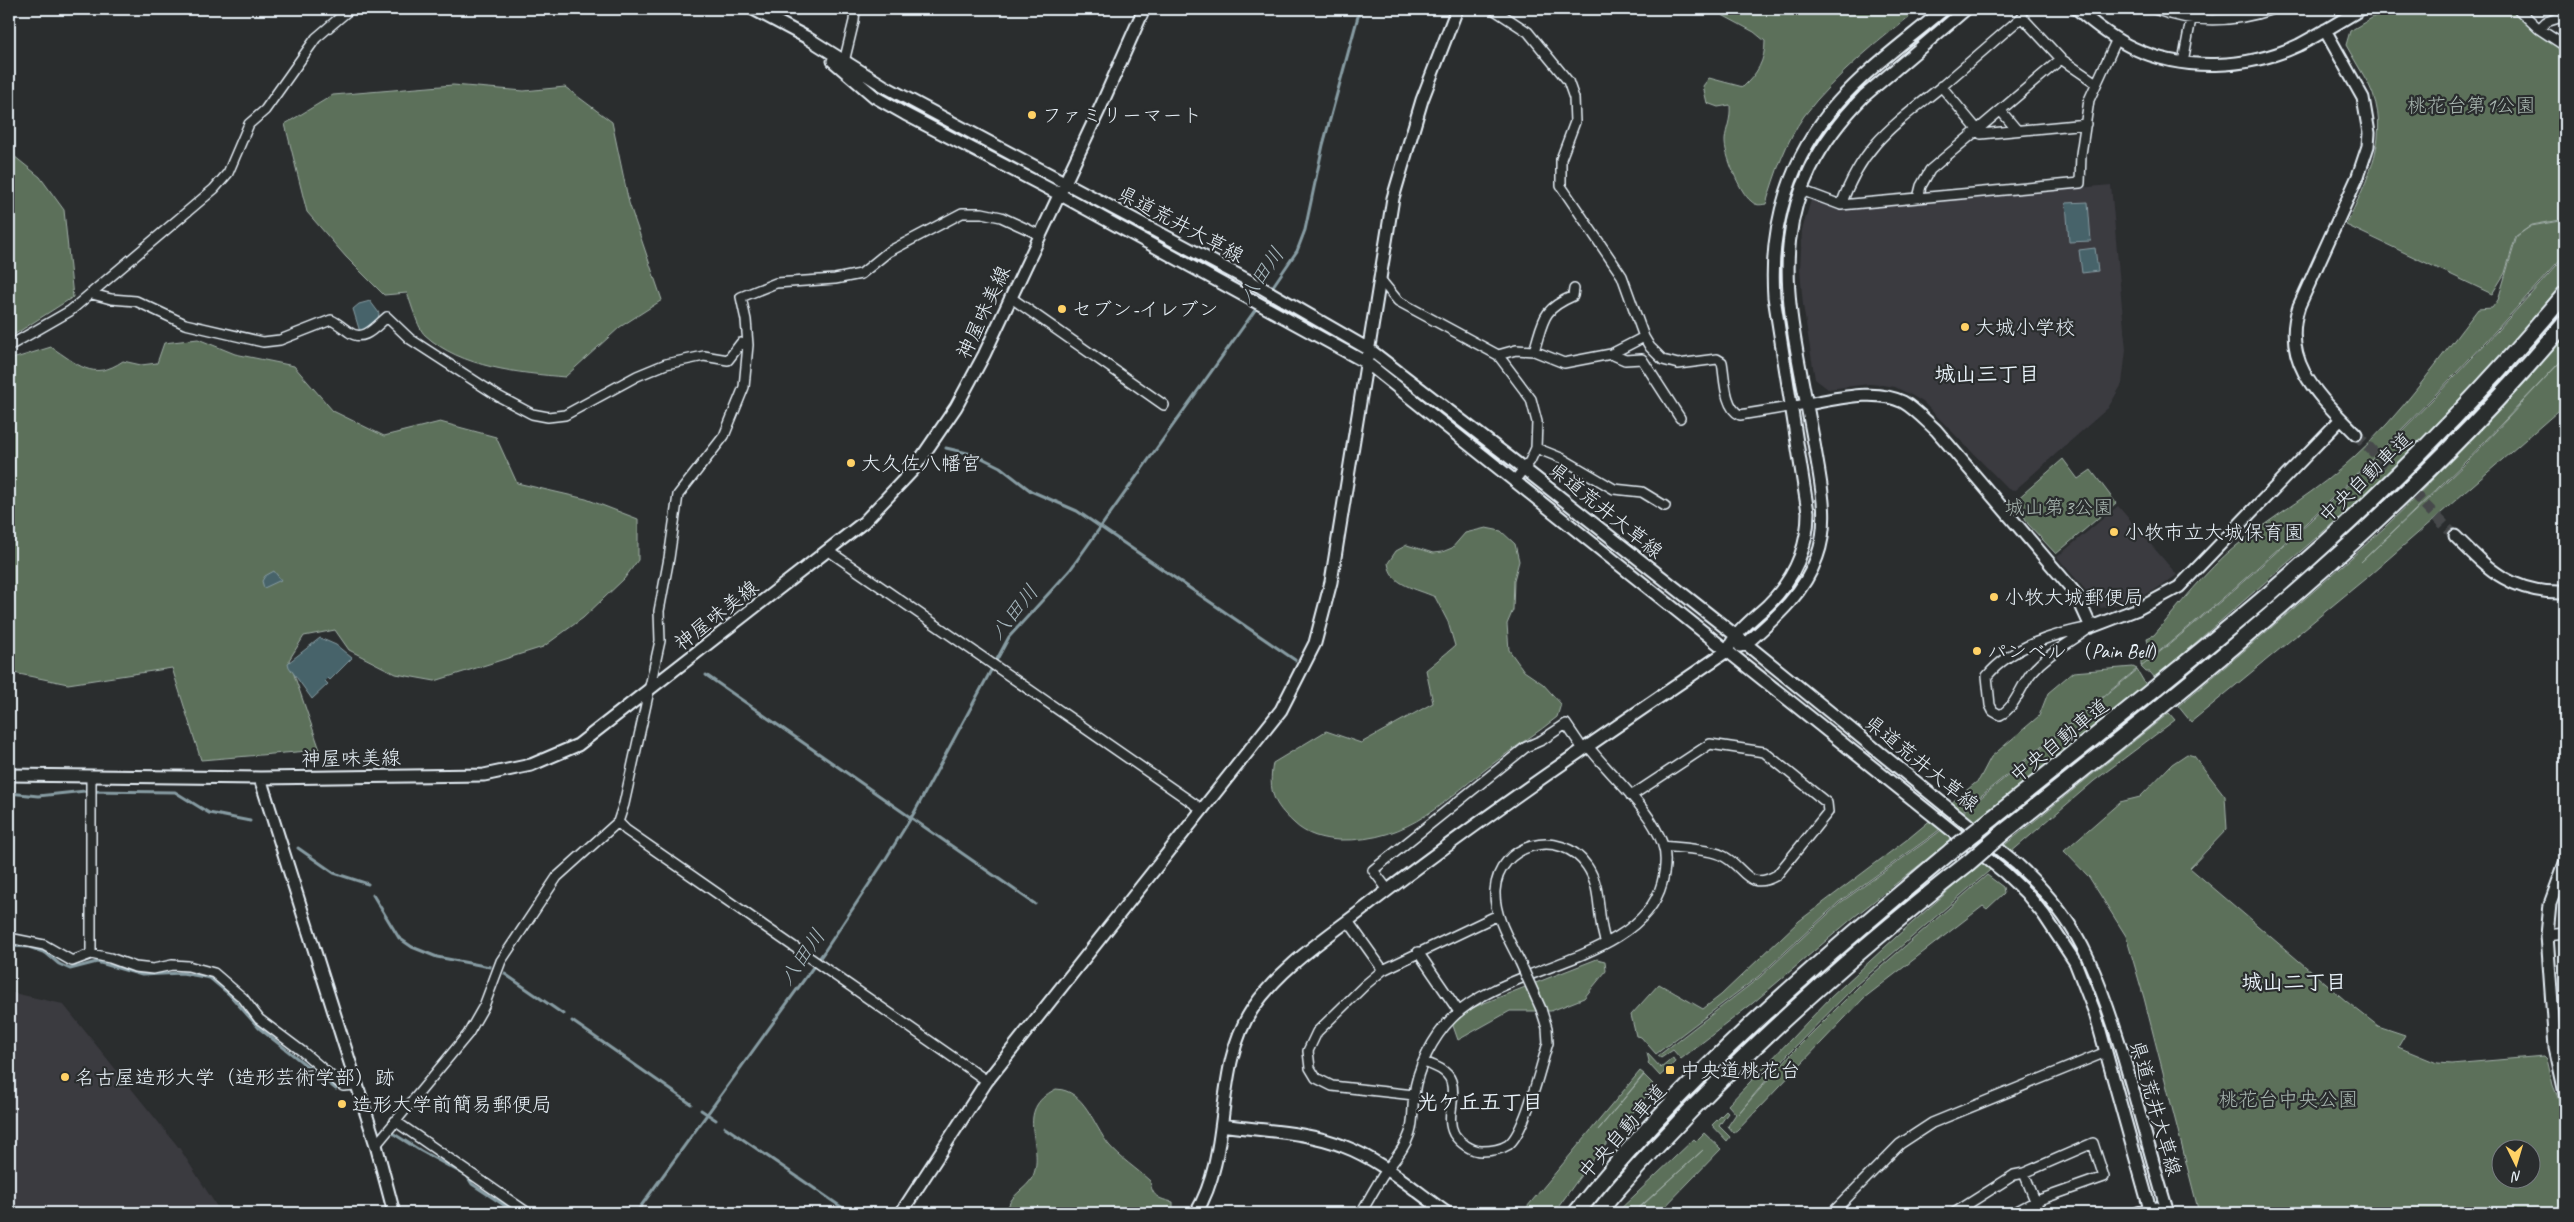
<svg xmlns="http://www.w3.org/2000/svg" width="2574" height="1222" font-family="Caveat,'Klee One',sans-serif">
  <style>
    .built { fill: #3b3a40 }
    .green { fill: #5c705a; stroke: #a2b0a9; fill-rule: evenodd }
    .water { fill: #46636a; stroke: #879ca3 }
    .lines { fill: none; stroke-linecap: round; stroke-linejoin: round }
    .stream { stroke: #879ca3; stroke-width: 3 }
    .secondary-tunnel { stroke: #464a4c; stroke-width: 11; stroke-dasharray: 11 5.5; stroke-linecap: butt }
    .street-casing { stroke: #e8f1f8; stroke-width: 12 }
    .secondary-casing { stroke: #e8f1f8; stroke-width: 15 }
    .highway-casing { stroke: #e8f1f8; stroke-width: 19 }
    .street { stroke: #2a2d2e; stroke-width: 9 }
    .secondary { stroke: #2a2d2e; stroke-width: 11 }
    .highway { stroke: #2a2d2e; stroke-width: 15 }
    .street-bridge-casing { stroke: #e8f1f8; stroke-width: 12; stroke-linecap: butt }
    .highway-bridge-casing { stroke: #e8f1f8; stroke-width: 19; stroke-linecap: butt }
    .street-bridge { stroke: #2a2d2e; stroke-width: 9 }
    .highway-bridge { stroke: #2a2d2e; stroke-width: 15 }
    .poi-dot { fill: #ffd166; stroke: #2a2d2e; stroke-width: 2 }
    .labels { text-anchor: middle; stroke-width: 4.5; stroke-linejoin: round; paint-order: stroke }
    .park-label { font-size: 20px; fill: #a9b7b1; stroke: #2a2d2e }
    .poi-label { font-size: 20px; fill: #e8f1f8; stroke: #2a2d2e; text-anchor: start }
    .street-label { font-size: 20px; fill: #e8f1f8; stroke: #2a2d2e }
    .water-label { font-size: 21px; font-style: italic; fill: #a7b8bf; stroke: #2a2d2e }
    .neighbourhood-label { font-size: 21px; font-weight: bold; fill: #e8f1f8; stroke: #2a2d2e }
  </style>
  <rect width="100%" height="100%" fill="#2a2d2e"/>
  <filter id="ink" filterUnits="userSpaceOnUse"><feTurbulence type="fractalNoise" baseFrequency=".02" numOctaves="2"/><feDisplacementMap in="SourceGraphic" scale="10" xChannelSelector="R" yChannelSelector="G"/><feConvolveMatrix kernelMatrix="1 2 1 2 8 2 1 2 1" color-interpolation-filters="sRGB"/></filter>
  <g filter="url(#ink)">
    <path class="built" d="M 2111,185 L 2126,350 L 2122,384 L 2108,408 L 2015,490 L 2008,489 L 1923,402 L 1911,395 L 1895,387 L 1882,385 L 1869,384 L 1828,389 L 1815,379 L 1803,305 L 1800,270 L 1802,230 L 1811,200 L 1840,210 Z
      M 2118,506 L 2177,575 L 2153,591 L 2128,602 L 2101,608 L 2057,557 Z
      M 9,992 L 63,1004 L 180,1149 L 221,1213 L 9,1213 Z"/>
    <path class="green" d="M 1711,9 L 1919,9 C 1878,41 1835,75 1804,116 C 1786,141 1775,174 1766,204 C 1760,205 1756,206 1751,201 C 1740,193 1724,154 1725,140 C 1726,127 1731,122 1730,105 L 1718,107 L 1707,103 L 1703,86 L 1709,78 L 1743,87 C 1757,74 1765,61 1765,41 L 1754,32 Z
      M 2387,9 L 2511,9 L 2532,28 L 2565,50 L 2565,219 L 2532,225 L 2516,236 L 2505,273 L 2492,294 L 2346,225 C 2367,180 2393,134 2369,85 C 2362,72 2353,58 2346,45 L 2350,31 Z
      M 453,85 L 524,91 L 565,87 L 612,122 L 629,203 L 662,300 L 620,327 L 565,377 C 520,373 461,368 425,335 C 418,329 411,303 407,293 L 384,295 L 346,257 L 307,212 L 285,124 L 333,95 Z
      M 9,152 L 40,177 L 64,210 L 73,297 L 9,338 Z
      M 2565,220 L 2565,254 C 2435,400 2295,544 2141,666 L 2141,661 L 2151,656 L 2147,638 L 2154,635 C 2180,605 2205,571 2236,546 C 2274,515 2318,491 2354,457 C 2402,414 2438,360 2478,309 L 2492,308 L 2498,300 L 2517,236 L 2531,226 Z
      M 2565,256 L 2565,281 L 2532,321 L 2434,427 L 2347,511 L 2155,678 L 2150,672 L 2146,672 L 2141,667 C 2296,545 2435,402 2565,256 Z
      M 2565,336 L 2565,405 L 2371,574 L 2191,722 L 2178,706 C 2248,648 2318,589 2385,527 C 2448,467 2506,400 2565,336 ZM 2562,360 L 2467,462 L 2361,562 L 2466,461 Z
      M 198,339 L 235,354 L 294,366 L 333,411 L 384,436 L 440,422 L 496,437 L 517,483 L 586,499 L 638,519 L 638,560 L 624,579 L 583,618 L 543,647 L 435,681 L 396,674 L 349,650 L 335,630 L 304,636 L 289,660 L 320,750 L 201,760 L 172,668 L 68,684 L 9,672 L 9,360 L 51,347 C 78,364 92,382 123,361 L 141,365 L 157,363 L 164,343 Z
      M 2063,459 L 2078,479 L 2091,470 L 2116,503 L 2056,554 L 2028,524 L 2016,500 Z
      M 1486,528 L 1501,531 L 1515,544 L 1519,561 L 1514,580 L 1513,610 L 1507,624 L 1509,650 L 1524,671 L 1543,684 L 1561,704 L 1557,717 C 1538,733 1517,745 1498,760 C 1444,799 1412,842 1339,840 C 1323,839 1306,835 1294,823 C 1273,804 1268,791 1273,763 L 1326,731 L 1361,743 L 1433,703 L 1426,670 L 1455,646 L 1448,622 L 1435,597 C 1416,588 1391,586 1388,563 L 1396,551 L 1407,545 L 1433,553 L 1442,552 L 1452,548 L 1465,533 Z
      M 2133,667 L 2137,669 L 1934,834 L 1839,902 L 1759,976 L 1656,1054 L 1641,1037 L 1636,1036 L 1631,1015 L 1659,984 L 1703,1009 L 1721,995 L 1799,921 L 1909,838 L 1979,780 L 1991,757 L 2039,716 L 2048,693 L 2073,672 Z
      M 2137,670 L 2146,685 L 1854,917 L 1753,1003 L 1681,1059 L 1673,1050 L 1661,1058 L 1658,1056 L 1760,977 L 1840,903 L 1935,835 Z
      M 2169,713 L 2175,720 L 2094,781 L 1856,985 L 1788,1054 L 1738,1114 L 1790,1055 L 1859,986 L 1987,875 L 2003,887 L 2004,893 L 1987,909 L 1983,906 L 1864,998 L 1737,1131 L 1734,1133 L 1728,1126 L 1736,1114 L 1728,1105 L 1831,997 L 1896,937 L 1961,880 Z
      M 2187,754 L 2194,756 L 2225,796 L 2227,829 L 2190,868 L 2346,1001 L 2378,1026 L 2405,1035 L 2398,1047 L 2437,1063 L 2451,1064 L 2544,1056 L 2547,1059 L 2553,1085 L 2565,1116 L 2565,1213 L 2199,1213 L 2144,998 L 2126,936 L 2089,877 L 2064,851 L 2120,802 L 2140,797 L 2172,764 ZM 2502,1150 L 2532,1150 L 2532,1180 L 2502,1180 Z
      M 1597,959 L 1605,961 L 1606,971 L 1584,998 L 1551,1011 L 1510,1011 L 1458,1040 L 1452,1023 L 1474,1007 Z
      M 1647,1053 L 1661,1068 L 1673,1058 L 1675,1062 L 1660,1076 L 1648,1063 L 1649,1061 Z
      M 1640,1071 L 1644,1074 L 1598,1130 L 1644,1075 L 1653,1084 L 1647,1090 L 1649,1093 L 1584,1171 L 1554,1213 L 1522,1213 Z
      M 1056,1089 C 1085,1090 1093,1125 1109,1145 C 1120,1158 1137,1169 1150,1181 C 1152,1196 1158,1199 1173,1202 L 1173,1213 L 1007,1213 C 1008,1194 1026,1191 1033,1176 C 1046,1145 1012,1111 1056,1089 Z
      M 1726,1111 L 1728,1113 L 1719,1126 L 1730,1137 L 1727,1141 L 1712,1125 Z
      M 1704,1133 L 1721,1149 L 1659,1213 L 1634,1213 L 1703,1150 L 1633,1213 L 1616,1213 L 1694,1139 L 1696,1141 Z"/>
    <path class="water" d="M 2088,202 L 2091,241 L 2069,242 L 2066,203 Z
      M 2095,248 L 2098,271 L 2082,273 L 2079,250 Z
      M 370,301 L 379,313 L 378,320 L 360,332 L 353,309 L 359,304 Z
      M 274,571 L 281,580 L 264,588 L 262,581 L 265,576 Z
      M 320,638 L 336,645 L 352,658 L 330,680 L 328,678 L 325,681 L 328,684 L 312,699 L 289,667 L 288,663 Z"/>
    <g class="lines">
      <path class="stream" d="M 1271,289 L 1297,251 L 1305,230 L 1323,145 L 1360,9
        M 946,448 L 976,455 L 1000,467 L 1031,491 L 1077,511 L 1295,660
        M 706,675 L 1035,904
        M 9,793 L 38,796 L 85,791 L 175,792 L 209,813 L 250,821
        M 298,848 L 334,873 L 368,884
        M 373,895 L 399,938 L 412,947 L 437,957 L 490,967
        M 9,946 L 29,947 L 46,953 L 59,964 L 70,969 L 97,962 L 142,975 L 182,973 L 210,978 L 229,994 L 259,1028 L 336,1089
        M 505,974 L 563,1014
        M 572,1021 L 691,1104
        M 701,1110 L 716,1120
        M 725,1127 L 850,1213
        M 394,1134 L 421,1151 L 467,1176 L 472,1184 L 516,1213
        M 636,1213 L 824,952 L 885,860 L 914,813 L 1009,637 L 1070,570 L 1258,306"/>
      <path class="secondary-tunnel" d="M 2356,434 L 2455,536"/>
      <g class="street-casing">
        <path id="street" d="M 1493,9 L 1528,32 L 1568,81 L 1574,98 L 1575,122 L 1561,159 L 1561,186 L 1622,276 L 1644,337 L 1650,347 L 1663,360 L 1678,364 L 1717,359 L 1722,362 C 1725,378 1724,407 1740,415 L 1807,404
          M 2154,9 C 2194,24 2233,23 2273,9
          M 2518,9 L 2539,29 L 2565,46
          M 2539,29 L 2546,22 L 2565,16
          M 844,62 L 854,21 L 855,9
          M 2183,62 L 2191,19 L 2197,9
          M 1941,86 L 1981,134 L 2086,124
          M 2001,111 L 2016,129
          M 1801,190 L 1841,205 L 2080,183 L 2081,154 L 2089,100 L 2117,39
          M 1918,198 L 1921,186 L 1930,170 L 2061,59
          M 1841,205 C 1863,144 1893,126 1941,87 C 1968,64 1995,40 2022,17 L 2061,59 L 2096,83
          M 1380,279 L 1398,301 L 1498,355 L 1531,399 L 1537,422 L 1536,448 L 1530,461 L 1515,480
          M 92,294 L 111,299 L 136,301 L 185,324 L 263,342 L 280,340 L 331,320 C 338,323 343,328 349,332 C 364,343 376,326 387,317 L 410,339 L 498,396 L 532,414 L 548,417 L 565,415 L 637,376 L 666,364 L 704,356 L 728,360 L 741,343 L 748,345
          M 1010,297 L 1164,405
          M 9,346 L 70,311 L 214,189 L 228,173 L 249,124 L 265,110 L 316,38 L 350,9
          M 1534,351 C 1544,320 1541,310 1573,296 L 1574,289
          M 1611,354 L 1644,337
          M 1498,355 L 1516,350 L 1534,351 L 1564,363 L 1611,354 L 1625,360 L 1642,359 L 1680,418
          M 1536,448 L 1561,458 L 1614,489 L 1642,492 L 1665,506
          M 829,551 L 1203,810
          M 2091,627 C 2072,642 2049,652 2032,672 C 2021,685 2015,708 2000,715 L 1993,711 L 1990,705 L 1987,676 C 2012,646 2054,634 2091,627 Z
          M 1631,796 L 1710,744 L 1764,752 L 1827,803 L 1828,812 L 1777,875 C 1746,893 1745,865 1721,855 C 1709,849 1677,848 1663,846
          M 618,822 L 626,830 L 987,1081
          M 1388,890 L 1373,870 L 1526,747 L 1542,740 L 1566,724 L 1583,749
          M 1348,921 L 1383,970
          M 2547,935 L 2565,933
          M 9,938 L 44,945 L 72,961 L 91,954 L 110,958 L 135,967 L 153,969 L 172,965 L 188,966 L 214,973 L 243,998 L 259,1019 L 303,1052 L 343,1086 L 357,1085
          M 1418,952 L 1459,1012
          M 91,954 L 91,777
          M 1520,962 C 1509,940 1494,916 1495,891 C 1498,843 1561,827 1587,866 C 1603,889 1596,918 1606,943
          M 1424,1062 C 1435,1066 1447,1070 1451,1081 C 1457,1099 1445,1117 1454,1134 C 1460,1143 1471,1151 1482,1151 C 1491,1151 1500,1150 1508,1145 C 1525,1133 1541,1065 1548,1043 L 1547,1028 L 1541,1009
          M 1414,1095 L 1332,1086 L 1316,1078 L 1310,1068 L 1308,1051 L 1317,1032 L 1365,985 L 1383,970 L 1498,915
          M 395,1121 L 528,1213
          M 376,1145 L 468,1034 L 484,1006 L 501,961 L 557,877 L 618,822 L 624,804 L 660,641 L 659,611 L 669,558 L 678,495 L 724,436 L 744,387 L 748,345 L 746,320 L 741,297 L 776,283 L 835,279 L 861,274 L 888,252 L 962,213 L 982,213 L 1001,217 L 1040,235
          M 2024,1173 L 2040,1213
          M 1361,1213 C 1369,1199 1377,1184 1386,1171 C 1395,1159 1405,1148 1410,1133 C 1414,1120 1412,1108 1414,1095 C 1417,1068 1433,1037 1452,1018 C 1505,964 1641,962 1662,883 C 1665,871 1667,857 1663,845 C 1649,806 1612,778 1588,746
          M 1832,1213 L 1900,1144 L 1932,1123 L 2106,1052
          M 1954,1213 L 2014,1175 L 2024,1173 L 2093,1143 L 2104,1177 L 2036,1201 L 2013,1213"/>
      </g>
      <g class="secondary-casing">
        <path id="secondary" d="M 753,9 L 806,37 L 884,86 L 1257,285 L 1370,350 L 1518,464 L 1735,635 L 2017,864 C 2045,890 2072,922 2088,958 C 2123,1037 2142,1130 2168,1213
          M 2077,9 C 2094,24 2112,38 2133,48 C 2184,72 2248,69 2299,45 C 2320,34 2341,21 2361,9
          M 2325,30 L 2363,98 L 2369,133 L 2368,146 L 2358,176 L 2299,306 C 2280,363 2320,397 2356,434
          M 833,61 L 875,97 L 905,114 L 1059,194 L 1367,363 L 2005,873 L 2026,893 L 2044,915 L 2075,962 L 2095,1013 L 2151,1213
          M 1807,404 C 1837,399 1874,388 1903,402 C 1915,409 1925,420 1936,430 L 2076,594 L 2091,627 L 2138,609 L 2179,587 L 2341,419
          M 2455,536 C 2490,571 2513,594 2565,592
          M 1740,646 L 1746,644 C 1774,619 1804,594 1817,557 C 1830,522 1821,485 1815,449 C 1791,309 1751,211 1864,96 L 1966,9
          M 9,775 L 260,778 L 484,775 L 531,765 L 578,745 L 864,522 L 913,470 L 956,407 L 984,355 L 1101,106 L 1144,9
          M 260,778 L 376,1145 L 394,1213
          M 2565,863 L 2550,904 L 2547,935 L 2555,1047 L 2565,1093
          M 1222,1125 C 1261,1131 1306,1131 1343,1146 C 1381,1160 1414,1190 1447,1213
          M 901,1213 L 987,1081 L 1281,710 L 1315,643 L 1331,582 L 1393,198 L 1422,100 L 1457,9
          M 1196,1213 C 1234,1150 1212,1069 1253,1008 C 1283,964 1331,935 1371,903 C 1486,814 1607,733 1727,651 C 1736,631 1752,620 1768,605 C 1794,579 1808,548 1808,512 L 1774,297 C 1769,225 1790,156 1838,102 C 1869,67 1909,39 1944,9
          M 2137,1213 L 2156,1208"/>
      </g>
      <g class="highway-casing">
        <path id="highway" d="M 1993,818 C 2085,744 2179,671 2269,594 C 2375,502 2475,401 2565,294
          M 2004,832 C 2202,675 2402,517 2565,323
          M 1576,1213 C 1684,1076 1818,962 1951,851
          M 1598,1213 C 1627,1176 1660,1143 1692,1109 C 1778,1020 1870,940 1967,864"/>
      </g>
      <use href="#street" class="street"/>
      <use href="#secondary" class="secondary"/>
      <use href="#highway" class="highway"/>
      <g class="street-bridge-casing">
        <path id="street-bridge" d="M 1520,962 L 1541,1009"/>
      </g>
      <g class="highway-bridge-casing">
        <path id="highway-bridge" d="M 1951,851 L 1993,818
          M 1967,864 L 2004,832"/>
      </g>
      <use href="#street-bridge" class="street-bridge"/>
      <use href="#highway-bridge" class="highway-bridge"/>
    </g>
  </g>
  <g class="poi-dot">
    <circle cx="1032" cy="115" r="5"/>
    <circle cx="1062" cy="309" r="5"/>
    <circle cx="1965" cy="327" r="5"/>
    <circle cx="851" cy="463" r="5"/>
    <circle cx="2114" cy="532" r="5"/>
    <circle cx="1994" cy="597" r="5"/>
    <circle cx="1977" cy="651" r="5"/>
    <rect x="1665" y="1065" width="10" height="10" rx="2.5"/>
    <circle cx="65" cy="1077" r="5"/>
    <circle cx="342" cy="1104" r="5"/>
  </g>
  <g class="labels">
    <g class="park-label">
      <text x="2471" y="112">桃花台第1公園</text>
      <text x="2059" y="514">城山第3公園</text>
      <text x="2288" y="1106">桃花台中央公園</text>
    </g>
    <g class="poi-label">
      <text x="1042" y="122">ファミリーマート</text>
      <text x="1072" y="316">セブン-イレブン</text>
      <text x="1975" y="334">大城小学校</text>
      <text x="861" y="470">大久佐八幡宮</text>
      <text x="2124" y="539">小牧市立大城保育園</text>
      <text x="2004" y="604">小牧大城郵便局</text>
      <text x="1987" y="658">パンベル （Pain Bell）</text>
      <text x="1680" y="1077">中央道桃花台</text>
      <text x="75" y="1084">名古屋造形大学（造形芸術学部）跡</text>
      <text x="352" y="1111">造形大学前簡易郵便局</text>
    </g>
    <g class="street-label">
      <text transform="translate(1181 224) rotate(28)" y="7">県道荒井大草線</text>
      <text transform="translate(983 312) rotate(-65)" y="7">神屋味美線</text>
      <text transform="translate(2365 477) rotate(-44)" y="7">中央自動車道</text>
      <text transform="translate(1606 510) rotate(39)" y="7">県道荒井大草線</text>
      <text transform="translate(716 615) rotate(-38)" y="7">神屋味美線</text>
      <text transform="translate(2059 740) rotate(-39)" y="7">中央自動車道</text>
      <text transform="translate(351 758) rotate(-1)" y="7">神屋味美線</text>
      <text transform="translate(1922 763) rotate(39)" y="7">県道荒井大草線</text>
      <text transform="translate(2156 1108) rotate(74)" y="7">県道荒井大草線</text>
      <text transform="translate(1622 1131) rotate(-48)" y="7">中央自動車道</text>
    </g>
    <g class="water-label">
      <text transform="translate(1261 275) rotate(-55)" y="7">八田川</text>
      <text transform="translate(1014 612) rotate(-51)" y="7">八田川</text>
      <text transform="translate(802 957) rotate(-55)" y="7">八田川</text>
    </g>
    <g class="neighbourhood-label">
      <text x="1987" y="381">城山三丁目</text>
      <text x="2294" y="989">城山二丁目</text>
      <text x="1480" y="1109">光ケ丘五丁目</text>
    </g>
  </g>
  <rect width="2574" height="1222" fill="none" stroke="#2a2d2e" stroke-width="30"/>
  <rect x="15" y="15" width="2544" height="1192" fill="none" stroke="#e8f1f8" stroke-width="2" filter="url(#ink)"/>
  <g transform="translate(2516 1164) rotate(175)"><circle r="24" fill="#2a2d2e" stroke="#767b7f"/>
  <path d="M0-4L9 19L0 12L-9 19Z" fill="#ffd166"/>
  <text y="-8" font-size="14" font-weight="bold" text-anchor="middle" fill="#e8f1f8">N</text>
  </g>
</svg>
